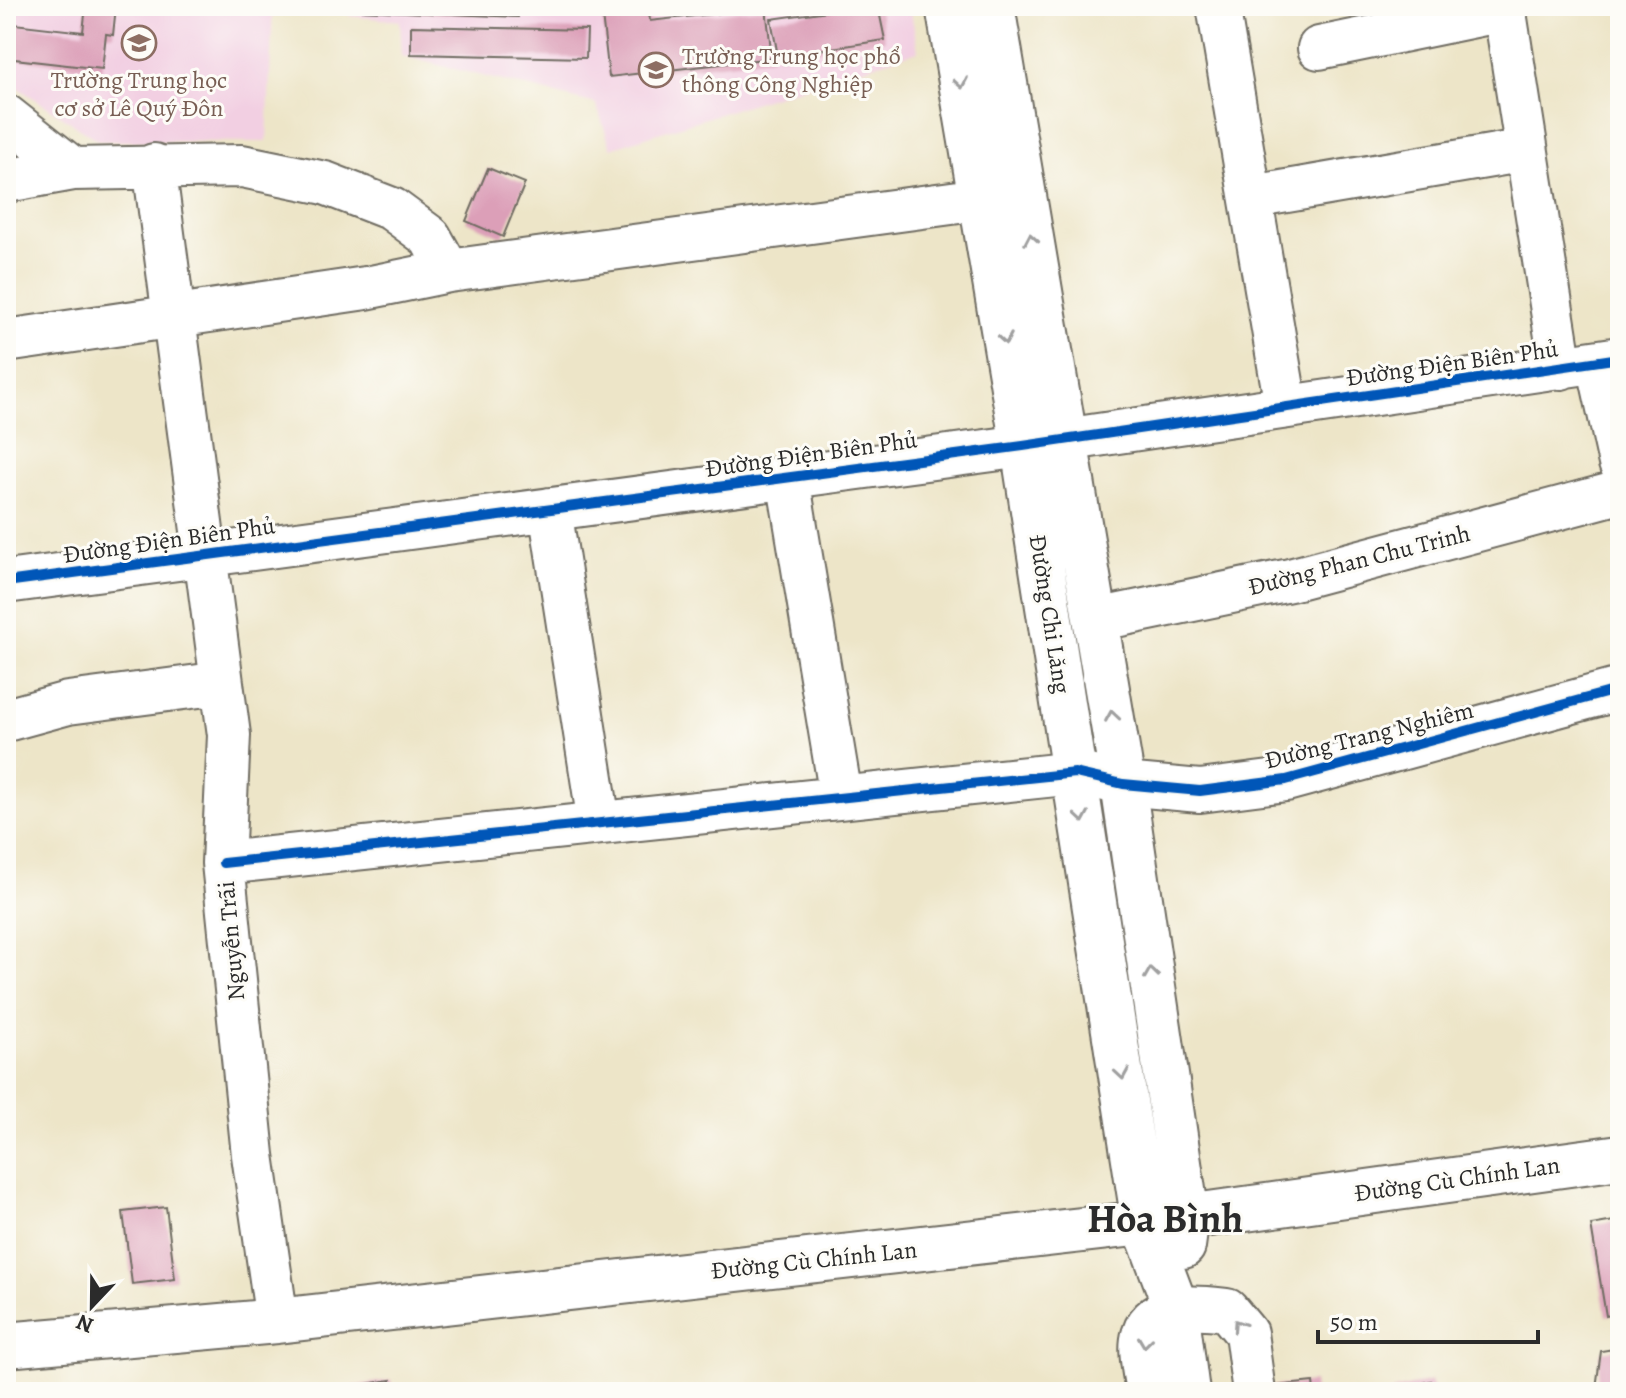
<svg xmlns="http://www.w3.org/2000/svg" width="1626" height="1398" font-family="Alegreya,serif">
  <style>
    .built { fill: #f2cfe2 }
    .building { fill: #dc9fb8 }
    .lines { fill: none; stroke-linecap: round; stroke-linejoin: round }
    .minor-casing { stroke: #6f6c62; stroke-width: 46 }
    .major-casing { stroke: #6f6c62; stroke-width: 48 }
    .minor { stroke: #fff; stroke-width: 42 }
    .major { stroke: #fff; stroke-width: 44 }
    .cycleway-casing { stroke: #fdfcf7; stroke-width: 15 }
    .cycleway { stroke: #0057b8; stroke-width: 10 }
    .oneway { stroke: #a0a0a0 }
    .labels { text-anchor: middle; stroke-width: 6; stroke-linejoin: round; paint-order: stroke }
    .education-label { font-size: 24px; fill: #785e54; stroke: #fdfcf7; text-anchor: start }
    .street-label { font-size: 24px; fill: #2b2b2b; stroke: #fdfcf7 }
    .town-label { font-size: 40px; font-weight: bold; fill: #2b2b2b; stroke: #fdfcf7 }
  </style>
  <rect width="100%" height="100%" fill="#fdfcf7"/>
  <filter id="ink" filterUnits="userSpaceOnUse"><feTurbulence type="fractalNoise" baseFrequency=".0125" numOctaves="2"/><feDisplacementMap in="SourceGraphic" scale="16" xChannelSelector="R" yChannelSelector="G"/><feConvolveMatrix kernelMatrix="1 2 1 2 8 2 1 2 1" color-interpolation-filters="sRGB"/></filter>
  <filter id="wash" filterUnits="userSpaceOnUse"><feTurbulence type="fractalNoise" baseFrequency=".006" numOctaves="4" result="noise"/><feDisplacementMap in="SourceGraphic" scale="32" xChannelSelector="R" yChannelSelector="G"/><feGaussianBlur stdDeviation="1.8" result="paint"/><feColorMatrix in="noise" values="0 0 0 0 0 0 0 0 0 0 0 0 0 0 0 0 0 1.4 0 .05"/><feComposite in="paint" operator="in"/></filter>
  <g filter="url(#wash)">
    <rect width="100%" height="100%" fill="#ede5c8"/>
    <path class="built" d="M 6,6 L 273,6 L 267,142 L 99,141 L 6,80 Z
      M 348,6 L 910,6 L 918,51 L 611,148 L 596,104 L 402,56 L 400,21 L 349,16 Z"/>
    <g id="blocks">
      <path class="building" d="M 86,6 L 116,6 L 113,35 L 106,34 L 102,69 L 6,58 L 6,23 L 83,32 Z
        M 361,6 L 519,6 L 518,17 L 361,10 Z
        M 601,6 L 648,6 L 650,21 L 766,8 L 772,58 L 609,77 Z
        M 863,6 L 878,6 L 885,40 L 778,56 L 771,19 Z
        M 411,26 L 587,30 L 586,58 L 411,54 Z
        M 488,168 L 525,183 L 503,237 L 466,221 Z
        M 166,1207 L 175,1279 L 132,1284 L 123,1212 Z
        M 1620,1220 L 1620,1313 L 1606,1316 L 1591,1225 Z
        M 1620,1348 L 1620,1383 L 1596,1388 L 1601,1351 Z
        M 391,1380 L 393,1392 L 329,1392 L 329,1390 Z
        M 1431,1381 L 1434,1392 L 1392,1392 L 1392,1391 Z
        M 1313,1382 L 1314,1392 L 1257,1392 L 1257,1388 Z"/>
    </g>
  </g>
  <g filter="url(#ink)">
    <use href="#blocks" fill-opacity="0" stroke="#6f6c62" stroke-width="2"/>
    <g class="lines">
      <g class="minor-casing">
        <path id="minor" d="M 1218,6 L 1286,406
          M 1504,6 L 1561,368
          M 1319,48 L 1504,10
          M 6,116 L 73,169 L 242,166 L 325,183 L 392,209 L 430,237 L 449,271 L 981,199
          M 154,165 L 222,683
          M 6,181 L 73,169
          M 1252,197 L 1526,150
          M 6,341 L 366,288 L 449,271
          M 1598,363 L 1620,463
          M 788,478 L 841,797
          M 550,509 L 599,823
          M 6,582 L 1023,446 L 1620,358
          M 1096,620 L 1290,580 L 1620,492
          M 6,720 L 68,703 L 222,683 L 229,735 L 223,863 L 253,1155 L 277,1321
          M 223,863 L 1075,773 L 1123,784 L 1200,791 L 1286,780 L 1620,689
          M 1147,1392 C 1145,1375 1138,1351 1143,1335 C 1153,1300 1200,1307 1227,1310 L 1246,1333 L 1254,1392"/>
      </g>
      <g class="major-casing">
        <path id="major" d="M 948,6 L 1023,446 L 1144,1223 L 1176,1308 L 1187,1392
          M 992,6 L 1123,784 L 1187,1217 L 1183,1246
          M 6,1345 L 277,1321 L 1144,1223 L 1620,1157"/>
      </g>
      <use href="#minor" class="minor"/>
      <use href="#major" class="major"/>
      <g class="cycleway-casing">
        <path id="cycleway" d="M 6,582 L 1023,446 L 1620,358
          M 223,863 L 1075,773 L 1123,784 L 1200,791 L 1286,780 L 1620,689"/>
      </g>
      <use href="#cycleway" class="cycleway"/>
    </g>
    <defs><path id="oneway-chevron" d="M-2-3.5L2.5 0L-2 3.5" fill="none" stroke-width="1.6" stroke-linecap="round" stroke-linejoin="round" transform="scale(2)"/></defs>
    <g class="oneway">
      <use href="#oneway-chevron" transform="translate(961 83) rotate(80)"/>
      <use href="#oneway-chevron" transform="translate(1031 239) rotate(-100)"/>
      <use href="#oneway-chevron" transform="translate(1005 339) rotate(80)"/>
      <use href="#oneway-chevron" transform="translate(1112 716) rotate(-99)"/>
      <use href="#oneway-chevron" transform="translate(1082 817) rotate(81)"/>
      <use href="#oneway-chevron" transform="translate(1151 973) rotate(-98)"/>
      <use href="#oneway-chevron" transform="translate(1122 1074) rotate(81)"/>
      <use href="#oneway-chevron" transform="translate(1238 1325) rotate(-124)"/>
      <use href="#oneway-chevron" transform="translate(1145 1342) rotate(97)"/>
    </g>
  </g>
  <defs>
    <g id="school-ring" transform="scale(1.8)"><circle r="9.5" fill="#fdfcf7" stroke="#8d6e63" stroke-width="1.5"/><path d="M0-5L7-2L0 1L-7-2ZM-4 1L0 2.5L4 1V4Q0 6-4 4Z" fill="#8d6e63"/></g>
  </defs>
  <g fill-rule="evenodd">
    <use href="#school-ring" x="139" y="43"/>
    <use href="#school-ring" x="656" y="70"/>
  </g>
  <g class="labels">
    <g class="education-label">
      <text x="682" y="64">Trường Trung học phổ<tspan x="682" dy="28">thông Công Nghiệp</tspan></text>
      <text x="139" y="88" text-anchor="middle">Trường Trung học<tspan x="139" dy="28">cơ sở Lê Quý Đôn</tspan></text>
    </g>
    <g class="street-label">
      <text transform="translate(1452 363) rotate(-8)" y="8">Đường Điện Biên Phủ</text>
      <text transform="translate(811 454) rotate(-8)" y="8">Đường Điện Biên Phủ</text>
      <text transform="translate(169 540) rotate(-8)" y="8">Đường Điện Biên Phủ</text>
      <text transform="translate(1359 560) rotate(-14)" y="8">Đường Phan Chu Trinh</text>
      <text transform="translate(1050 614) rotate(81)" y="8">Đường Chi Lăng</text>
      <text transform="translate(1369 735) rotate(-14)" y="8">Đường Trang Nghiêm</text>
      <text transform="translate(231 941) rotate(-95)" y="8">Nguyễn Trãi</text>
      <text transform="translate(1457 1179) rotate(-8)" y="8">Đường Cù Chính Lan</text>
      <text transform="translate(814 1260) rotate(-6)" y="8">Đường Cù Chính Lan</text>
    </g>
    <g class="town-label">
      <text x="1165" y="1232">Hòa Bình</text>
    </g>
  </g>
  <rect width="1626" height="1398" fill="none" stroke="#fdfcf7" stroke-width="32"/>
  <g transform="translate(92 1306) rotate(202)" stroke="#fdfcf7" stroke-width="6" paint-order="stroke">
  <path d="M0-6L14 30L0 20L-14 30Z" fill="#2b2b2b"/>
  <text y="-12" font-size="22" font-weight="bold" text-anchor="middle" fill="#2b2b2b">N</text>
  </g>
  <path d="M1318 1330v12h220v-12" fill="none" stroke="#2b2b2b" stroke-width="4"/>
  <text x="1330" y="1330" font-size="24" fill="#2b2b2b" stroke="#fdfcf7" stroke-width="6" paint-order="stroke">50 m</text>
</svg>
